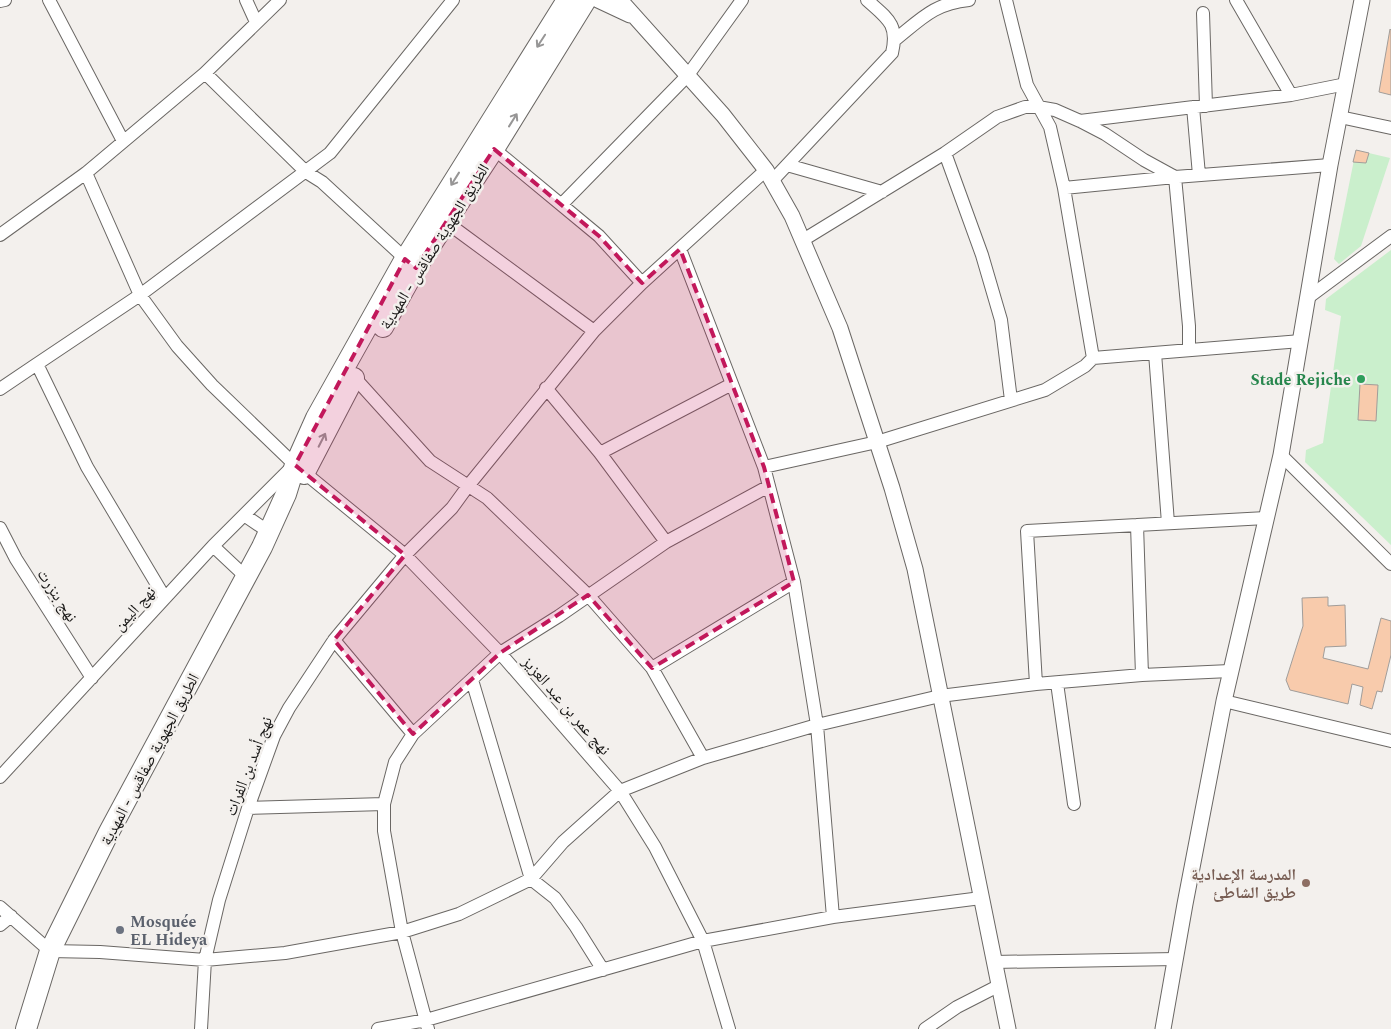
<svg xmlns="http://www.w3.org/2000/svg" width="1391" height="1029" font-family="Spectral,'Noto Naskh Arabic',serif">
  <style>
    .green { fill: #caefcc }
    .building { fill: #f8cbac; stroke: #a19d9a }
    .lines { fill: none; stroke-linecap: round; stroke-linejoin: round }
    .minor-casing { stroke: #6a6764; stroke-width: 14 }
    .tertiary-casing { stroke: #6a6764; stroke-width: 17 }
    .primary-casing { stroke: #6a6764; stroke-width: 22 }
    .minor { stroke: #fff; stroke-width: 12 }
    .tertiary { stroke: #fff; stroke-width: 15 }
    .primary { stroke: #fff; stroke-width: 20 }
    .oneway { stroke: #979696 }
    .marked { fill: #c2185b; fill-opacity: 0.2; stroke: #c2185b; stroke-width: 4; stroke-dasharray: 10 6; stroke-linejoin: round }
    .leisure-dot { fill: #2e9e5b; stroke: #f3f0ed; stroke-width: 2 }
    .education-dot { fill: #8d6e63; stroke: #f3f0ed; stroke-width: 2 }
    .worship-dot { fill: #6b7280; stroke: #f3f0ed; stroke-width: 2 }
    .labels { text-anchor: middle; stroke-width: 5; stroke-linejoin: round; paint-order: stroke }
    .street-label { font-size: 16px; fill: #171615; stroke: #f3f0ed }
    .leisure-label { font-size: 16px; font-weight: bold; fill: #27864d; stroke: #f3f0ed; text-anchor: end }
    .education-label { font-size: 16px; font-weight: bold; fill: #785e54; stroke: #f3f0ed; text-anchor: end }
    .worship-label { font-size: 16px; font-weight: bold; fill: #5b616d; stroke: #f3f0ed; text-anchor: start }
  </style>
  <rect width="100%" height="100%" fill="#f3f0ed"/>
  <path class="green" d="M 1356,150 L 1390,158 L 1361,246 L 1339,264 L 1334,259 Z
    M 1391,250 L 1391,545 L 1305,462 L 1306,450 L 1323,443 L 1341,316 L 1325,310 L 1326,299 Z"/>
  <path class="building" d="M 1390,29 L 1391,30 L 1391,95 L 1379,92 Z
    M 1356,150 L 1369,153 L 1366,163 L 1353,162 Z
    M 1360,384 L 1378,385 L 1376,421 L 1358,420 Z
    M 1328,597 L 1328,606 L 1345,605 L 1346,646 L 1325,647 L 1323,658 L 1368,669 L 1381,618 L 1391,621 L 1391,655 L 1382,692 L 1377,691 L 1372,709 L 1360,705 L 1363,687 L 1352,684 L 1348,704 L 1290,690 L 1286,680 L 1303,626 L 1302,598 Z"/>
  <g class="lines">
    <g class="minor-casing">
      <path id="minor" d="M 49,0 L 123,141
        M 246,0 L 256,22
        M 1236,0 L 1291,95
        M 0,1 L 5,0
        M 1203,13 L 1206,106
        M 896,39 C 921,19 935,3 969,0
        M 205,73 L 306,172 L 322,182 L 410,263
        M 1193,107 L 1199,175
        M 1340,117 L 1391,128
        M 1080,121 L 1291,95 L 1346,84
        M 494,149 L 599,236 L 642,283
        M 945,153 L 982,255 L 1001,320 L 1011,400
        M 787,165 L 882,192
        M 86,173 L 140,295 L 177,346 L 212,385 L 295,465 L 405,555 L 500,653 L 620,791 L 655,847 L 703,941 L 729,1029
        M 772,181 L 892,53 C 899,24 887,18 867,0
        M 1064,188 L 1175,177 L 1330,165
        M 562,204 L 688,75 L 742,0
        M 446,222 L 594,331
        M 0,235 L 86,173 L 205,73 L 280,0
        M 803,240 L 945,153 L 997,117 L 1025,107 L 1038,107 L 1055,110 L 1080,121 L 1105,134 L 1144,160 L 1175,177 L 1189,326 L 1189,350
        M 680,249 L 764,467 L 794,582 L 817,725 L 833,917
        M 1309,297 L 1391,236
        M 1155,353 L 1168,523
        M 1093,358 L 1301,341
        M 37,364 L 140,295 L 330,153 L 453,0
        M 354,377 L 430,461 L 487,498 L 588,595 L 652,668 L 703,758
        M 546,388 L 600,453 L 666,542
        M 0,389 L 37,364 L 87,467 L 165,598
        M 600,453 L 732,384
        M 1281,455 L 1391,564
        M 764,467 L 877,442 L 1045,390 L 1085,366 L 1093,358 L 1064,188 L 1050,127 L 1027,85 L 1006,0
        M 244,515 L 269,532
        M 1137,525 L 1142,675
        M 0,528 L 16,559 L 92,678
        M 213,546 L 246,577
        M 334,640 L 413,734
        M 652,668 L 794,582
        M 472,680 L 531,879 L 555,898 L 576,927 L 603,970
        M 1057,683 L 1074,804
        M 1036,684 L 1027,531 L 1266,518
        M 1224,701 L 1391,741
        M 0,777 L 213,546 L 291,468
        M 248,808 L 384,804
        M 0,907 L 50,951 L 100,952 L 205,960 L 285,953 L 402,932 L 459,914 L 531,879 L 563,842 L 620,791 L 703,758 L 817,725 L 940,696 L 1036,684 L 1142,675 L 1230,671
        M 0,925 L 11,916
        M 994,962 L 1176,959
        M 201,1029 L 205,960 L 219,900 L 248,808 L 274,736 L 289,708 L 334,640 L 405,555 L 452,508 L 468,486 L 594,331 L 642,283 L 766,170
        M 378,1029 L 426,1020 L 703,941 L 833,917 L 981,898
        M 428,1029 L 402,932 L 384,831 L 384,804 L 395,762 L 413,734 L 500,653 L 559,616 L 666,542 L 769,486
        M 925,1029 L 957,1007 L 1000,985"/>
    </g>
    <g class="tertiary-casing">
      <path id="tertiary" d="M 598,0 L 630,15
        M 620,0 L 723,115 L 766,170 L 792,216 L 840,328 L 892,488 L 915,569 L 1008,1029
        M 1163,1029 L 1185,904 L 1224,701 L 1281,455 L 1330,165 L 1362,0"/>
    </g>
    <g class="primary-casing">
      <path id="primary" d="M 383,327 L 416,268 L 494,149 L 586,0
        M 304,474 L 354,378
        M 26,1029 L 50,951 L 109,832 L 262,547 L 286,494 L 295,465 L 316,418 L 405,259 L 567,0"/>
    </g>
    <use href="#minor" class="minor"/>
    <use href="#tertiary" class="tertiary"/>
    <use href="#primary" class="primary"/>
  </g>
  <defs><path id="oneway-shaft" d="M-6 0H5M1.5-3L5.5 0L1.5 3" fill="none" stroke-width="1.6" stroke-linecap="round" stroke-linejoin="round" transform="scale(1.25)"/></defs>
  <g class="oneway">
    <use href="#oneway-shaft" transform="translate(541 41) rotate(123)"/>
    <use href="#oneway-shaft" transform="translate(513 120) rotate(-58)"/>
    <use href="#oneway-shaft" transform="translate(455 179) rotate(122)"/>
    <use href="#oneway-shaft" transform="translate(322 440) rotate(-63)"/>
  </g>
  <path class="marked" d="M 494,149 L 599,236 L 642,283 L 680,249 L 764,467 L 794,582 L 652,668 L 588,595 L 500,653 L 413,734 L 334,640 L 405,555 L 295,465 L 405,259 L 416,268 Z"/>
  <circle class="leisure-dot" cx="1361" cy="379" r="5"/>
  <circle class="education-dot" cx="1306" cy="883" r="5"/>
  <circle class="worship-dot" cx="120" cy="930" r="5"/>
  <g class="labels">
    <g class="street-label">
      <text transform="translate(434 246) rotate(-58)" y="6">الطريق الجهوية صفاقس - المهدية</text>
      <text transform="translate(58 595) rotate(57)" y="6">نهج بنزرت</text>
      <text transform="translate(134 608) rotate(-48)" y="6">نهج اليمن</text>
      <text transform="translate(567 705) rotate(49)" y="6">نهج عمر بن عبد العزيز</text>
      <text transform="translate(149 759) rotate(-62)" y="6">الطريق الجهوية صفاقس - المهدية</text>
      <text transform="translate(248 766) rotate(-69)" y="6">نهج أسد بن الفرات</text>
    </g>
    <g class="leisure-label">
      <text x="1351" y="385">Stade Rejiche</text>
    </g>
    <g class="education-label">
      <text x="1296" y="880">المدرسة الإعدادية<tspan x="1296" dy="18">طريق الشاطئ</tspan></text>
    </g>
    <g class="worship-label">
      <text x="130" y="927">Mosquée<tspan x="130" dy="18">EL Hideya</tspan></text>
    </g>
  </g>
</svg>
